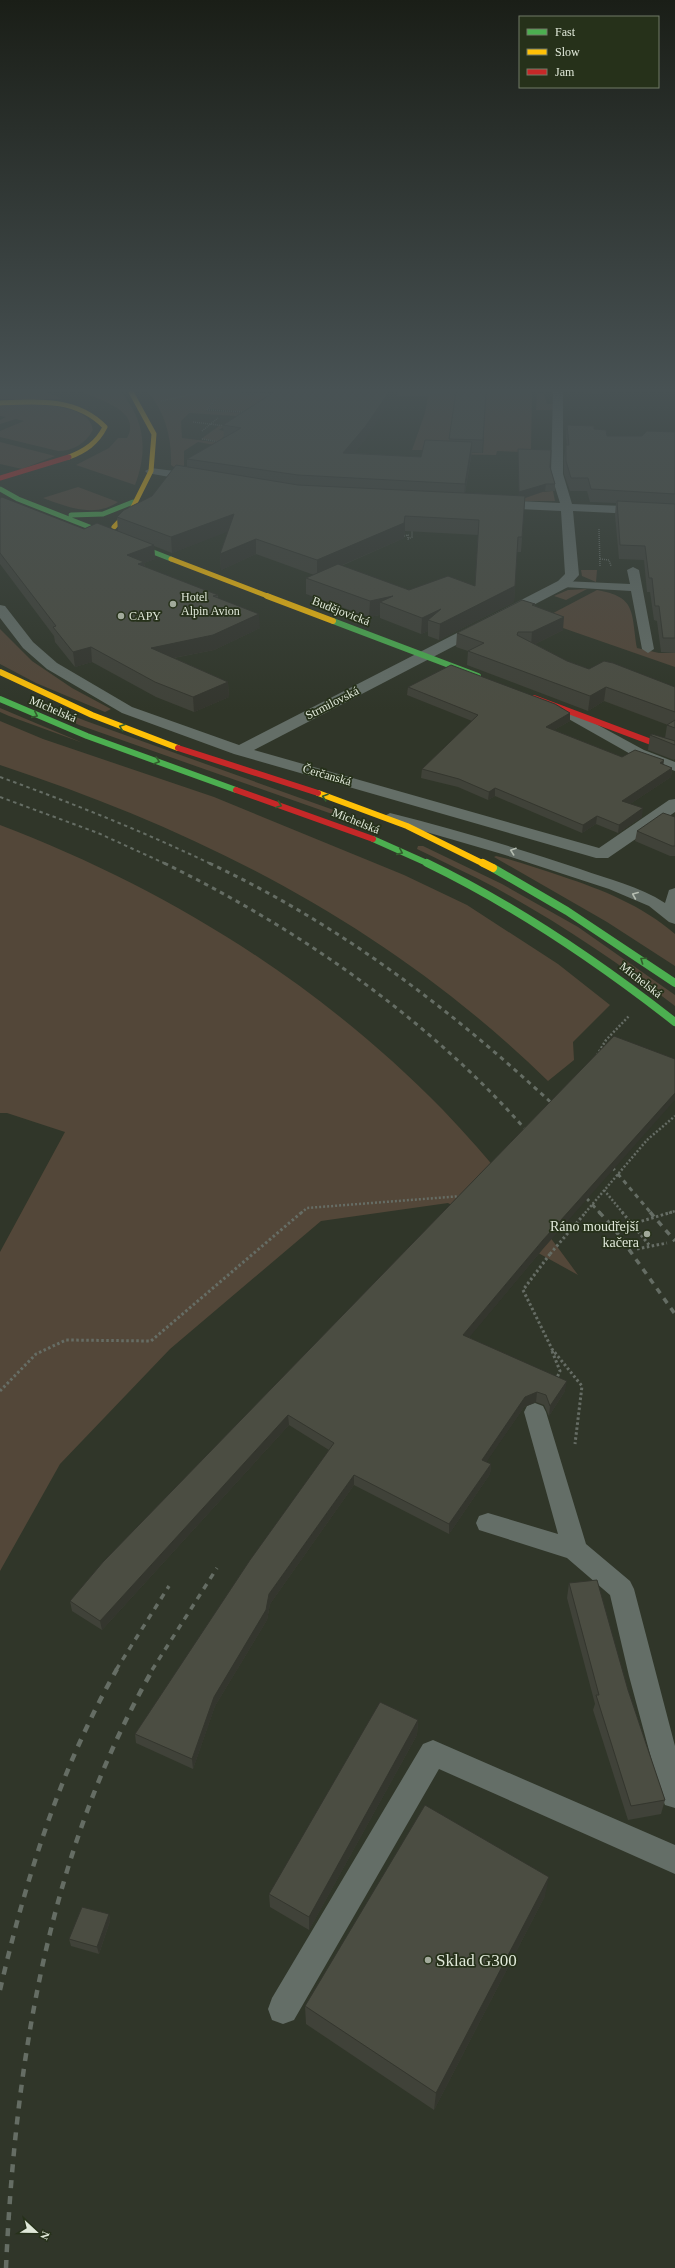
<svg xmlns="http://www.w3.org/2000/svg" width="675" height="2268" font-family="Georgia,serif">
  <style>
    .green { fill: #534739; fill-rule: evenodd }
    .lines { fill: none; stroke-linecap: round; stroke-linejoin: round }
    .path-far2 { stroke: #666d65; stroke-width: 1.5; stroke-dasharray: 1 1; stroke-linecap: butt }
    .path-far1 { stroke: #666d65; stroke-width: 2.5; stroke-dasharray: 2 2; stroke-linecap: butt }
    .path { stroke: #666d65; stroke-width: 3; stroke-dasharray: 2.5 2.5; stroke-linecap: butt }
    .lane { fill: #646e67; fill-rule: evenodd }
    .street { fill: #646e67; fill-rule: evenodd }
    .fast-far2 { stroke: #4caf50; stroke-width: 5 }
    .fast-far1 { stroke: #4caf50; stroke-width: 6 }
    .fast { stroke: #4caf50; stroke-width: 8 }
    .slow-far2 { stroke: #ffc107; stroke-width: 5 }
    .slow-far1 { stroke: #ffc107; stroke-width: 6 }
    .slow { stroke: #ffc107; stroke-width: 8 }
    .jam-far1 { stroke: #c62828; stroke-width: 5 }
    .jam { stroke: #c62828; stroke-width: 6 }
    .rail-far3 { stroke: #656d64; stroke-width: 2; stroke-dasharray: 3.5 3.5; stroke-linecap: butt }
    .rail-far2 { stroke: #656d64; stroke-width: 3; stroke-dasharray: 4.5 4.5; stroke-linecap: butt }
    .rail-far1 { stroke: #656d64; stroke-width: 3.5; stroke-dasharray: 6 6; stroke-linecap: butt }
    .rail { stroke: #656d64; stroke-width: 4.5; stroke-dasharray: 8 8; stroke-linecap: butt }
    .path-bridge-far1 { stroke: #666d65; stroke-width: 2.5; stroke-dasharray: 2 2; stroke-linecap: butt }
    .path-bridge { stroke: #666d65; stroke-width: 3; stroke-dasharray: 2.5 2.5; stroke-linecap: butt }
    .wall { fill: #404239; fill-rule: evenodd }
    .shaded-wall { fill: #34362e }
    .building { fill: #4b4d42; stroke: #34362e }
    .oneway { stroke: #335d2d }
    .oneway2 { stroke: #b5bdb1 }
    .poi-dot { fill: #a2aa9b; stroke: #26311a; stroke-width: 1.5 }
    .labels { text-anchor: middle; stroke-width: 3.5; stroke-linejoin: round; paint-order: stroke }
    .far-poi-label { font-size: 12px; fill: #e0e8d9; stroke: #26311a; text-anchor: start }
    .far-street-label { font-size: 12px; fill: #e0e8d9; stroke: #26311a }
    .poi-label { font-size: 14px; fill: #e0e8d9; stroke: #26311a; text-anchor: end }
    .near-poi-label { font-size: 17px; fill: #e0e8d9; stroke: #26311a; text-anchor: start }
  </style>
  <rect width="100%" height="100%" fill="#303629"/>
  <path class="green" d="M 0,392 L 46,392 L 63,399 L 0,399 Z
    M 82,392 L 121,392 C 145,420 148,451 135,485 L 76,465 L 109,448 L 118,438 L 127,438 C 142,411 100,400 82,392 Z
    M 148,392 L 221,392 L 206,411 L 267,414 L 252,417 L 189,413 L 181,421 L 182,438 L 230,444 L 226,447 L 198,442 L 184,451 L 184,466 L 174,467 L 171,465 C 172,438 165,412 148,392 Z
    M 398,392 L 532,392 L 531,449 L 547,453 L 497,451 L 496,455 L 438,454 L 438,450 L 412,450 L 425,413 L 428,396 L 397,396 ZM 480,437 L 484,438 L 483,453 L 453,452 Z
    M 537,392 L 544,394 L 547,404 L 554,404 L 554,410 L 536,410 Z
    M 222,393 L 308,398 L 297,415 L 209,409 Z
    M 20,404 C 40,405 90,404 93,430 C 85,444 73,451 58,451 L 0,437 L 0,431 L 24,421 L 16,419 L 0,424 L 0,420 L 6,417 L 0,416 L 0,406 Z
    M 219,426 L 223,427 L 219,430 L 230,432 L 222,438 L 237,440 L 223,442 L 201,439 Z
    M 0,442 L 51,455 L 55,456 L 22,469 L 0,464 Z
    M 78,487 L 118,502 C 95,518 67,507 43,498 Z
    M 553,491 L 555,501 L 520,501 L 532,493 Z
    M 581,570 L 597,570 L 596,582 L 582,576 Z
    M 587,589 L 566,600 L 554,596 L 568,590 Z
    M 597,590 C 637,597 631,612 637,648 L 659,653 L 675,653 L 675,667 L 540,620 Z
    M 0,629 L 32,661 L 72,688 L 111,709 L 105,712 L 36,683 L 0,664 Z
    M 33,700 L 86,721 L 342,813 L 335,815 L 79,725 L 31,702 Z
    M 0,708 L 83,743 L 9,716 L 0,712 Z
    M 0,721 L 43,739 L 214,797 L 404,875 L 467,905 L 558,964 L 610,1005 L 573,1042 L 574,1060 L 548,1081 C 390,927 208,834 0,765 Z
    M 0,825 C 166,888 319,983 443,1110 C 492,1161 537,1218 578,1275 L 448,1203 L 321,1221 L 170,1349 L 60,1464 L 0,1571 L 0,1252 L 65,1132 L 7,1113 L 0,1113 Z
    M 418,846 L 423,846 L 502,884 L 578,927 L 675,995 L 675,1006 C 618,962 559,923 496,888 C 470,874 443,862 417,849 Z
    M 496,856 C 518,861 539,869 561,876 C 603,890 641,905 675,934 L 675,966 L 607,922 L 494,857 Z"/>
  <g class="lines">
    <path class="path-far2" d="M 424,392 L 442,392
      M 161,401 L 203,392
      M 207,410 L 244,412
      M 207,410 L 222,392 L 272,395
      M 193,422 L 225,426
      M 202,431 L 218,418
      M 202,439 L 219,442
      M 599,529 L 600,566
      M 404,536 L 408,535 L 408,539 L 412,537 L 412,529
      M 600,559 L 609,560 L 611,566"/>
    <path class="path-far1" d="M 597,1055 L 606,1040 L 629,1016
      M 647,1140 L 675,1116
      M 604,1190 L 623,1213
      M 301,1213 L 307,1208 L 462,1196"/>
    <path class="path" d="M 622,1212 L 650,1246
      M 637,1249 L 667,1243
      M 550,1254 L 523,1290 L 552,1349 L 582,1386 L 575,1444
      M 552,1351 L 560,1371 L 556,1380
      M 0,1391 L 36,1354 L 66,1340 L 151,1341 L 302,1212"/>
    <path class="lane" d="M 633,567 L 639,570 L 654,649 L 648,653 L 642,649 L 631,591 L 563,587 L 557,584 L 563,581 L 630,584 L 627,570 Z
      M 563,706 L 644,750 L 675,762 L 675,771 L 634,756 L 558,713 L 556,710 Z
      M 390,813 C 454,829 517,848 580,869 C 608,879 639,886 665,903 L 669,890 L 675,888 L 675,924 L 669,922 L 649,906 L 609,889 L 502,854 L 385,820 L 383,817 Z
      M 535,1403 L 543,1406 L 546,1412 L 586,1544 L 630,1581 L 634,1589 L 675,1746 L 675,1808 L 665,1805 L 661,1795 L 629,1676 L 610,1595 L 567,1558 L 479,1530 L 476,1523 L 479,1516 L 488,1513 L 558,1534 L 524,1412 L 527,1406 Z
      M 433,1740 L 675,1845 L 675,1874 L 439,1769 L 294,2020 L 283,2024 L 272,2020 L 268,2009 L 272,1998 L 423,1744 Z"/>
    <path class="street" d="M 553,392 L 563,392 L 563,474 L 572,504 L 675,508 L 675,516 L 573,511 L 579,575 L 568,587 L 254,750 L 599,848 L 669,800 L 675,799 L 675,812 L 608,858 L 596,858 L 234,754 L 122,713 L 47,669 L 23,648 L 0,618 L 0,605 L 5,606 L 33,642 L 57,663 L 132,707 L 239,745 L 558,581 L 565,574 L 561,511 L 495,508 L 489,504 L 495,500 L 560,503 L 551,474 Z
      M 151,468 L 198,474 L 204,478 L 198,482 L 147,473 L 145,471 Z"/>
    <path class="fast-far2" d="M 0,489 L 18,499 L 171,559
      M 71,515 L 103,514 L 133,502"/>
    <path class="fast-far1" d="M 333,621 L 478,676
      M 0,699 L 87,736 L 236,790
      M 373,839 L 429,864"/>
    <path class="fast" d="M 427,863 C 516,906 597,961 675,1022
      M 493,868 L 567,911 L 675,983"/>
    <path class="slow-far2" d="M 0,403 C 38,401 77,398 105,427 C 97,443 85,451 69,457
      M 114,527 L 133,507 L 151,471 L 154,434 L 131,392
      M 171,559 L 270,597"/>
    <path class="slow-far1" d="M 267,596 L 333,621
      M 0,672 L 92,715 L 178,748
      M 318,793 L 407,826 L 484,864"/>
    <path class="slow" d="M 483,863 L 493,868"/>
    <path class="jam-far1" d="M 0,478 L 69,457"/>
    <path class="jam" d="M 534,698 L 675,751
      M 178,748 L 318,793
      M 236,790 L 373,839"/>
    <path class="rail-far3" d="M 0,777 C 72,803 142,831 211,864
      M 0,797 L 98,833 L 166,864"/>
    <path class="rail-far2" d="M 164,863 C 301,930 432,1021 532,1137
      M 209,863 C 341,925 452,1010 558,1109
      M 606,1160 L 651,1213
      M 580,1191 L 600,1213"/>
    <path class="rail-far1" d="M 599,1212 L 613,1227 L 675,1314
      M 650,1212 L 675,1241
      M 116,1670 L 169,1586
      M 152,1670 L 217,1568"/>
    <path class="rail" d="M 0,1990 C 26,1878 60,1769 117,1669
      M 6,2268 C 15,2061 49,1851 153,1669"/>
    <path class="path-bridge-far1" d="M 585,1213 L 647,1140
      M 669,1213 L 675,1211"/>
    <path class="path-bridge" d="M 632,1224 L 672,1212
      M 550,1254 L 586,1212"/>
  </g>
  <path class="wall" d="M 443,392 L 487,392 L 482,453 L 472,452 L 465,493 L 519,496 L 518,457 L 518,449 L 550,467 L 555,484 L 555,491 L 545,491 L 525,498 L 521,552 L 517,552 L 514,602 L 439,640 L 428,636 L 428,631 L 421,634 L 380,618 L 380,615 L 369,617 L 306,594 L 306,578 L 314,575 L 256,554 L 221,570 L 220,554 L 228,531 L 172,553 L 154,546 L 155,559 L 144,563 L 145,567 L 218,595 L 218,598 L 260,628 L 214,650 L 174,658 L 228,682 L 229,697 L 194,712 L 156,697 L 92,662 L 75,667 L 55,642 L 54,636 L 0,564 L 0,498 L 84,529 L 118,532 L 117,517 L 152,496 L 187,467 L 187,459 L 224,438 L 223,425 L 365,440 L 354,453 L 421,457 L 449,441 L 455,395 ZM 405,531 L 478,535 L 475,586 L 409,590 L 341,566 L 404,538 Z
    M 576,392 L 604,392 L 603,394 Z
    M 567,425 L 594,429 L 607,436 L 642,436 L 675,432 L 675,653 L 661,652 L 657,621 L 654,620 L 650,592 L 647,592 L 644,560 L 619,559 L 615,515 L 616,503 L 590,502 L 587,491 L 570,491 L 564,474 L 564,458 L 566,445 L 567,445 L 566,437 Z
    M 535,604 L 535,606 L 563,630 L 535,644 L 567,661 L 589,669 L 675,687 L 675,759 L 674,760 L 648,750 L 650,735 L 665,738 L 667,725 L 668,725 L 604,701 L 588,711 L 467,665 L 468,651 L 456,647 L 457,633 Z
    M 408,687 L 570,713 L 570,721 L 554,730 L 622,757 L 663,765 L 672,768 L 671,777 L 630,804 L 642,817 L 618,833 L 596,824 L 582,833 L 495,796 L 488,800 L 458,787 L 421,778 L 422,769 L 472,721 L 407,695 Z
    M 675,817 L 675,856 L 670,856 L 635,841 L 637,831 Z
    M 614,1036 L 542,1250 L 469,1337 L 565,1391 L 549,1416 L 544,1405 L 536,1402 L 524,1407 L 486,1462 L 491,1464 L 490,1474 L 449,1534 L 354,1485 L 270,1604 L 267,1620 L 215,1706 L 193,1769 L 136,1743 L 135,1734 L 329,1450 L 289,1425 L 102,1630 L 72,1611 L 70,1601 Z
    M 569,1583 L 628,1690 L 665,1800 L 661,1814 L 628,1820 L 593,1710 L 595,1704 L 567,1598 Z
    M 418,1720 L 417,1735 L 309,1930 L 270,1907 L 269,1894 Z
    M 545,1896 L 434,2110 L 306,2024 L 305,2006 Z
    M 109,1914 L 110,1921 L 99,1954 L 71,1946 L 69,1939 Z"/>
  <path class="shaded-wall" d="M 389,392 L 397,392 L 365,440 L 343,466 L 343,453 Z
    M 472,442 L 471,455 L 464,497 L 465,484 Z
    M 546,484 L 545,491 L 519,500 L 519,492 Z
    M 234,514 L 235,529 L 172,553 L 171,537 Z
    M 405,516 L 405,531 L 404,538 L 317,576 L 317,560 Z
    M 256,539 L 256,554 L 221,570 L 220,554 Z
    M 154,545 L 155,559 L 144,563 L 145,576 L 127,555 Z
    M 515,586 L 514,602 L 439,640 L 440,624 L 428,620 L 428,631 L 421,634 L 422,618 L 441,609 Z
    M 393,596 L 380,602 L 380,615 L 369,617 L 370,601 Z
    M 259,614 L 260,628 L 214,650 L 152,662 L 151,648 Z
    M 564,617 L 563,630 L 531,646 L 532,632 Z
    M 91,647 L 92,662 L 75,667 L 73,652 Z
    M 228,682 L 229,697 L 194,712 L 193,697 Z
    M 606,687 L 604,701 L 588,711 L 590,696 Z
    M 570,713 L 570,721 L 545,735 L 546,727 Z
    M 664,760 L 663,768 L 660,763 Z
    M 672,768 L 671,777 L 621,810 L 622,801 Z
    M 495,788 L 495,796 L 488,800 L 489,792 Z
    M 643,808 L 642,817 L 618,833 L 619,825 Z
    M 597,816 L 596,824 L 582,833 L 583,825 Z
    M 675,1093 L 675,1100 L 542,1250 L 463,1345 L 463,1335 L 543,1240 Z
    M 567,1381 L 565,1391 L 549,1416 L 550,1406 Z
    M 537,1392 L 536,1402 L 524,1407 L 481,1470 L 482,1460 L 525,1397 Z
    M 288,1415 L 289,1425 L 102,1630 L 100,1621 Z
    M 491,1464 L 490,1474 L 449,1534 L 449,1524 Z
    M 354,1475 L 354,1485 L 270,1604 L 267,1620 L 215,1706 L 193,1769 L 192,1759 L 214,1697 L 269,1594 Z
    M 418,1720 L 417,1735 L 309,1930 L 309,1917 Z
    M 549,1877 L 545,1896 L 434,2110 L 436,2093 Z
    M 109,1914 L 110,1921 L 99,1954 L 97,1947 Z"/>
  <path class="building" d="M 274,392 L 389,392 L 365,427 L 343,453 L 421,457 L 425,440 L 472,442 L 465,484 L 298,475 L 187,459 L 241,428 L 223,425 Z
    M 456,392 L 486,392 L 483,440 L 449,439 Z
    M 567,425 L 594,426 L 594,429 L 606,430 L 607,436 L 642,436 L 647,431 L 675,432 L 675,494 L 591,489 L 588,478 L 571,478 L 566,461 L 566,445 L 569,445 Z
    M 518,449 L 551,450 L 550,467 L 555,484 L 546,484 L 519,492 Z
    M 176,465 L 298,485 L 525,496 L 522,537 L 518,537 L 515,586 L 440,624 L 428,620 L 441,609 L 422,618 L 380,602 L 393,596 L 370,601 L 306,578 L 338,564 L 409,590 L 448,576 L 475,586 L 479,520 L 405,516 L 404,523 L 317,560 L 256,539 L 220,554 L 234,514 L 171,537 L 117,517 L 124,510 L 152,496 Z
    M 2,497 L 84,529 L 97,523 L 154,545 L 127,555 L 144,562 L 138,564 L 218,595 L 213,596 L 259,614 L 213,635 L 151,648 L 228,682 L 193,697 L 155,682 L 91,647 L 73,652 L 53,627 L 56,626 L 0,553 L 0,498 Z
    M 617,501 L 675,504 L 675,638 L 663,638 L 659,606 L 655,606 L 652,578 L 649,578 L 645,546 L 620,545 Z
    M 522,600 L 535,604 L 532,605 L 564,617 L 532,632 L 518,632 L 517,635 L 567,661 L 589,669 L 604,661 L 613,663 L 675,687 L 675,712 L 606,687 L 590,696 L 468,651 L 484,643 L 457,633 Z
    M 451,665 L 555,704 L 570,713 L 546,727 L 622,757 L 635,750 L 664,760 L 660,763 L 672,768 L 622,801 L 643,808 L 619,825 L 597,816 L 583,825 L 495,788 L 489,792 L 459,779 L 422,769 L 478,715 L 408,687 Z
    M 675,720 L 675,728 L 667,725 Z
    M 652,734 L 675,741 L 675,745 L 650,735 Z
    M 663,813 L 675,817 L 675,846 L 672,846 L 637,831 Z
    M 614,1036 L 675,1059 L 675,1093 L 543,1240 L 463,1335 L 567,1381 L 550,1406 L 546,1395 L 537,1392 L 525,1397 L 482,1460 L 491,1464 L 449,1524 L 354,1475 L 269,1594 L 266,1610 L 214,1697 L 192,1759 L 135,1734 L 250,1560 L 334,1443 L 288,1415 L 100,1621 L 70,1601 L 103,1562 Z
    M 597,1580 L 628,1690 L 665,1800 L 631,1806 L 596,1695 L 599,1695 L 569,1583 Z
    M 380,1702 L 418,1720 L 309,1917 L 269,1894 Z
    M 425,1805 L 549,1877 L 436,2093 L 305,2006 Z
    M 82,1907 L 109,1914 L 97,1947 L 69,1939 Z"/>
  <defs><path id="oneway-chevron" d="M-2-3.5L2.5 0L-2 3.5" fill="none" stroke-width="1.6" stroke-linecap="round" stroke-linejoin="round"/></defs>
  <g class="oneway">
    <use href="#oneway-chevron" transform="translate(35 715) rotate(25)"/>
    <use href="#oneway-chevron" transform="translate(122 727) rotate(-160)"/>
    <use href="#oneway-chevron" transform="translate(157 761) rotate(19)"/>
    <use href="#oneway-chevron" transform="translate(325 797) rotate(-162)"/>
    <use href="#oneway-chevron" transform="translate(279 805) rotate(20)"/>
    <use href="#oneway-chevron" transform="translate(400 852) rotate(24)"/>
    <use href="#oneway-chevron" transform="translate(643 960) rotate(-145)"/>
  </g>
  <g class="oneway2">
    <use href="#oneway-chevron" transform="translate(513 851) rotate(-161)"/>
    <use href="#oneway-chevron" transform="translate(635 895) rotate(-157)"/>
  </g>
  <linearGradient id="sky" x2="0" y2="1"><stop stop-color="#1a1e17"/><stop offset="0.55" stop-color="#485254"/><stop offset="1" stop-color="#485254" stop-opacity="0"/></linearGradient>
  <rect width="675" height="710" fill="url(#sky)"/>
  <g class="poi-dot">
    <circle cx="173" cy="604" r="4"/>
    <circle cx="121" cy="616" r="4"/>
    <circle cx="647" cy="1234" r="4"/>
    <circle cx="428" cy="1960" r="4"/>
  </g>
  <g class="labels">
    <g class="far-poi-label">
      <text x="181" y="601">Hotel<tspan x="181" dy="14">Alpin Avion</tspan></text>
      <text x="129" y="620">CAPY</text>
    </g>
    <g class="far-street-label">
      <text transform="translate(341 611) rotate(21)" y="4">Budějovická</text>
      <text transform="translate(332 703) rotate(-27)" y="4">Strmilovská</text>
      <text transform="translate(53 709) rotate(23)" y="4">Michelská</text>
      <text transform="translate(327 775) rotate(16)" y="4">Čerčanská</text>
      <text transform="translate(356 821) rotate(22)" y="4">Michelská</text>
      <text transform="translate(641 980) rotate(38)" y="4">Michelská</text>
    </g>
    <g class="poi-label">
      <text x="639" y="1231">Ráno moudřejší<tspan x="639" dy="16">kačera</tspan></text>
    </g>
    <g class="near-poi-label">
      <text x="436" y="1966">Sklad G300</text>
    </g>
  </g>
  <rect x="519" y="16" width="140" height="72" fill="#26311a" stroke="#707a66"/>
  <rect x="527" y="29" width="20" height="6" fill="#4caf50" stroke="#707a66"/>
  <text x="555" y="36" font-size="12" fill="#e0e8d9">Fast</text>
  <rect x="527" y="49" width="20" height="6" fill="#ffc107" stroke="#707a66"/>
  <text x="555" y="56" font-size="12" fill="#e0e8d9">Slow</text>
  <rect x="527" y="69" width="20" height="6" fill="#c62828" stroke="#707a66"/>
  <text x="555" y="76" font-size="12" fill="#e0e8d9">Jam</text>
  <g transform="translate(36 2232) rotate(112)" stroke="#26311a" stroke-width="3" paint-order="stroke">
  <path d="M0-3L7 15L0 10L-7 15Z" fill="#e0e8d9"/>
  <text y="-6" font-size="11" font-weight="bold" text-anchor="middle" fill="#e0e8d9">N</text>
  </g>
</svg>
